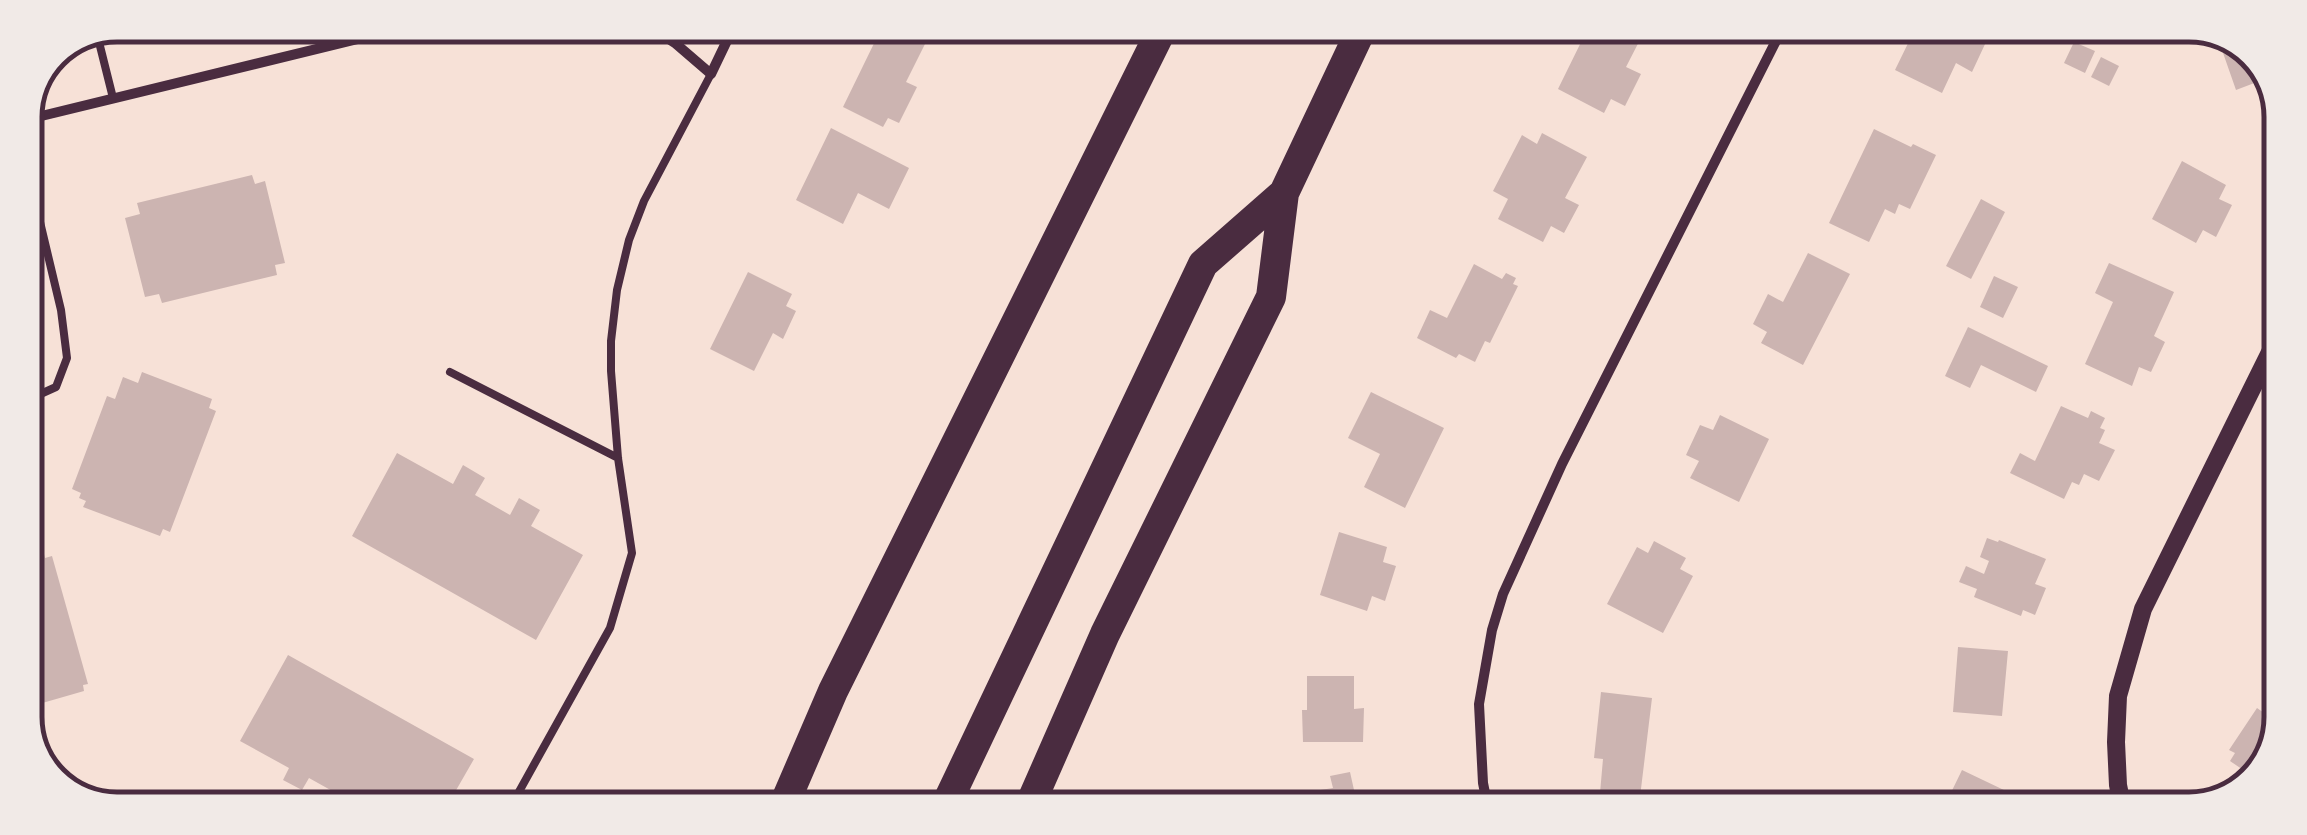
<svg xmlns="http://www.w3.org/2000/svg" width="2307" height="835" font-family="'Open Sans',sans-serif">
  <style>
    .building { fill: #ccb4b1 }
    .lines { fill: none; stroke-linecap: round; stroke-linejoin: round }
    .service { stroke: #4a2c40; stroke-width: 8 }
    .minor { stroke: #4a2c40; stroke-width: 10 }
    .tertiary { stroke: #4a2c40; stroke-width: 18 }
    .motorway { stroke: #4a2c40; stroke-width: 30 }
    .rim { fill: none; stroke: #4a2c40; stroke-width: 5 }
  </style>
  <rect width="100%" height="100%" fill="#f7e1d7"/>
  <path class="building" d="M 882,27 L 890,27 L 925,44 L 906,82 L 917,87 L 899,123 L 888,118 L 883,127 L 843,107 Z
    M 1588,28 L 1646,28 L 1626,67 L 1641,74 L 1625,106 L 1611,99 L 1604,113 L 1558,89 Z
    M 1915,29 L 1966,29 L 1971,32 L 1970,35 L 1986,42 L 1972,72 L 1956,63 L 1942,93 L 1895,70 Z
    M 2215,30 L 2219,30 L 2263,61 L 2278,101 L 2265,106 L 2257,82 L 2236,90 Z
    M 2074,42 L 2095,51 L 2085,73 L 2064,63 Z
    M 2101,57 L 2119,66 L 2109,86 L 2091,77 Z
    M 831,128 L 909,168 L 889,209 L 858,193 L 843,224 L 796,200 Z
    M 1874,129 L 1911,147 L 1913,144 L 1936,155 L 1910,209 L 1899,204 L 1895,214 L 1885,209 L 1869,242 L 1829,223 Z
    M 1542,133 L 1587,157 L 1565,198 L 1579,205 L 1564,233 L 1551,226 L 1543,242 L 1498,219 L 1508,199 L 1493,191 L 1522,135 L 1537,144 Z
    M 2182,161 L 2226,185 L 2219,199 L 2232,205 L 2216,237 L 2203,230 L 2196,243 L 2152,219 Z
    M 252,175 L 255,184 L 265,181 L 285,263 L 275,265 L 277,275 L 162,303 L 159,294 L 145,297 L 125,218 L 140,214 L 137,203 Z
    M 1981,199 L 2005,212 L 1971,279 L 1946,266 Z
    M 1808,253 L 1850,274 L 1803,365 L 1761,343 L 1767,332 L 1753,324 L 1768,294 L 1783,302 Z
    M 2109,263 L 2174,292 L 2154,336 L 2165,342 L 2151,372 L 2139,367 L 2132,386 L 2085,364 L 2113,302 L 2095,293 Z
    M 1474,264 L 1502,279 L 1506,273 L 1516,278 L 1513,284 L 1518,286 L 1490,343 L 1485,341 L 1475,362 L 1459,354 L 1456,358 L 1417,338 L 1430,310 L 1447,318 Z
    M 748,272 L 792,294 L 786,306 L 796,311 L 783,339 L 773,333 L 754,371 L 710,349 Z
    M 1994,276 L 2018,287 L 2003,318 L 1980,307 Z
    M 1968,327 L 2048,366 L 2036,392 L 1981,365 L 1970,388 L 1945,376 Z
    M 142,372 L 212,399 L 209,408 L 216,411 L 170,532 L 163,529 L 160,536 L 83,507 L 86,501 L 79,498 L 81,493 L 72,489 L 107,396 L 115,399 L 123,377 L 138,383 Z
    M 1371,392 L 1444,428 L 1405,508 L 1364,487 L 1380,454 L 1348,438 Z
    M 2061,406 L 2088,418 L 2091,411 L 2105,418 L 2100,428 L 2105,430 L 2099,443 L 2115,450 L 2099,481 L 2084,474 L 2079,485 L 2072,482 L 2064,499 L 2010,473 L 2020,453 L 2035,461 Z
    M 1720,415 L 1769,439 L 1739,502 L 1690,478 L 1699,461 L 1686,455 L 1700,425 L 1713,430 Z
    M 397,453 L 453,484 L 463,465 L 485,478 L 475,495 L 510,515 L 519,498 L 540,510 L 531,526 L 583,555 L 536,640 L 352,536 Z
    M 1339,532 L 1387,547 L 1383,562 L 1396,566 L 1385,601 L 1372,596 L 1367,611 L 1320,595 Z
    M 1987,538 L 1998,542 L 1999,540 L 2046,559 L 2035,584 L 2046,588 L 2035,615 L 2023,610 L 2021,616 L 1974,597 L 1977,589 L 1959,582 L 1966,566 L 1984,574 L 1989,561 L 1980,557 Z
    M 1654,541 L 1686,558 L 1680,569 L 1693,576 L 1663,633 L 1607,604 L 1637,547 L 1648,553 Z
    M 43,550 L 45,558 L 52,556 L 88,684 L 83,685 L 84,691 L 25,708 L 25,555 Z
    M 1958,647 L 2008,651 L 2002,716 L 1953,712 Z
    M 288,655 L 474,759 L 447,806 L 339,806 L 343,797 L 309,778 L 302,790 L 283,780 L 289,768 L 240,741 Z
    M 1307,676 L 1354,676 L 1354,709 L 1364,708 L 1363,742 L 1303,742 L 1302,710 L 1307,710 Z
    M 1601,692 L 1652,698 L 1640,797 L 1600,793 L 1603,759 L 1594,758 Z
    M 2257,708 L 2277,722 L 2277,747 L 2255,778 L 2230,761 L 2235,753 L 2229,750 Z
    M 1962,770 L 2006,791 L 1997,810 L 1943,809 Z
    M 1350,772 L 1358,808 L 1311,808 L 1308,792 L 1333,788 L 1330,776 Z"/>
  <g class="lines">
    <path class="service" d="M 346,26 L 350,41
      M 97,34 L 113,98
      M 25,159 L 61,310 L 67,358 L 56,387 L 25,401
      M 450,372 L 618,458
      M 511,806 L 610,628 L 632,553 L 618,458 L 611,371 L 611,341 L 617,290 L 629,240 L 644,201 L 711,74"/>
    <path class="minor" d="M 649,26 L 675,43 L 711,74 L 734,26
      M 25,120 L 411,26
      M 1488,808 L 1483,783 L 1479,704 L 1492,630 L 1503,594 L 1562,464 L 1782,29"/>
    <path class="tertiary" d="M 2123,810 L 2118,785 L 2116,742 L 2118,696 L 2143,609 L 2280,332"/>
    <path class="motorway" d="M 783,807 L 833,691 L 1163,27
      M 945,807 L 1203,264 L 1284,193
      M 1029,807 L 1105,634 L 1271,297 L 1284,193 L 1362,28"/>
  </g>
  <path d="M0 0H2307V835H0ZM117 42H2189A75 75 0 0 1 2264 117V717A75 75 0 0 1 2189 792H117A75 75 0 0 1 42 717V117A75 75 0 0 1 117 42Z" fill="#f1eae7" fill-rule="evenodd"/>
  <path class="rim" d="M117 42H2189A75 75 0 0 1 2264 117V717A75 75 0 0 1 2189 792H117A75 75 0 0 1 42 717V117A75 75 0 0 1 117 42Z"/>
</svg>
